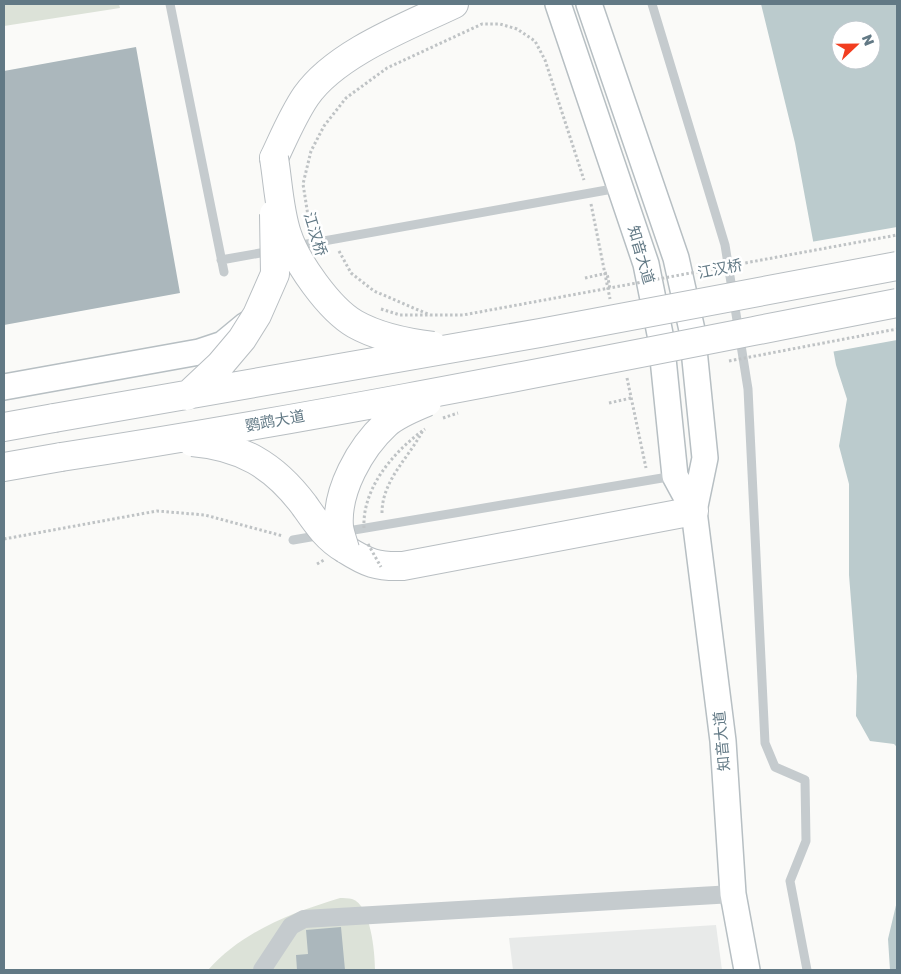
<svg xmlns="http://www.w3.org/2000/svg" width="901" height="974" font-family="'Golos Text','Noto Sans SC',sans-serif">
  <style>
    .built { fill: #e8eae9 }
    .green { fill: #dce2d8 }
    .water { fill: #bbcbcd; fill-rule: evenodd }
    .pier { fill: #fafaf8 }
    .building { fill: #abb7bc }
    .lines { fill: none; stroke-linecap: round; stroke-linejoin: round }
    .secondary-casing { stroke: #b7bfc3; stroke-width: 28 }
    .primary-casing { stroke: #b8bec2; stroke-width: 30 }
    .path { stroke: #bfc3c5; stroke-width: 3; stroke-dasharray: 2.5 2.5; stroke-linecap: butt }
    .service { stroke: #c5cbce; stroke-width: 9 }
    .minor { stroke: #c5cbce; stroke-width: 18 }
    .secondary { stroke: #fff; stroke-width: 25 }
    .primary { stroke: #fff; stroke-width: 28 }
    .primary-bridge-casing { stroke: #b8bec2; stroke-width: 30; stroke-linecap: butt }
    .path-bridge { stroke: #bfc3c5; stroke-width: 3; stroke-dasharray: 2.5 2.5; stroke-linecap: butt }
    .primary-bridge { stroke: #fff; stroke-width: 28 }
    .labels { text-anchor: middle; stroke-width: 5; stroke-linejoin: round; paint-order: stroke }
    .street-label { font-size: 15px; fill: #627985; stroke: #fff }
  </style>
  <rect width="100%" height="100%" fill="#fafaf8"/>
  <path class="built" d="M 716,925 L 722,970 L 513,970 L 509,938 Z"/>
  <path class="green" d="M 4,4 L 119,4 L 120,8 L 4,26 Z
    M 340,898 C 343,898 349,898 352,899 C 371,905 375,953 375,970 L 208,970 C 243,931 291,913 340,898 Z"/>
  <path class="water" d="M 761,4 L 897,4 L 897,747 L 894,744 L 870,741 L 856,716 L 857,676 L 849,575 L 849,484 L 839,446 L 847,399 L 836,365 L 795,143 ZM 841,30 L 871,30 L 871,60 L 841,60 Z
    M 897,901 L 897,970 L 890,970 L 888,939 Z"/>
  <path class="pier" d="M 897,227 L 897,340 L 831,352 L 811,242 Z"/>
  <path class="building" d="M 136,47 L 180,293 L 4,325 L 4,71 Z
    M 341,927 L 345,970 L 297,970 L 296,955 L 308,954 L 306,930 Z"/>
  <g class="lines">
    <g class="secondary-casing">
      <path id="secondary" d="M 558,4 L 646,264 L 661,339 L 675,476 L 694,511
        M 589,4 L 676,258 L 692,330 L 705,458 L 694,511 L 723,741 L 733,894 L 747,970
        M 4,387 L 199,352 L 223,344 L 246,325"/>
    </g>
    <g class="primary-casing">
      <path id="primary" d="M 274,158 C 284,137 293,115 306,96 C 336,53 408,26 454,4
        M 4,427 L 54,418
        M 4,467 L 61,457
        M 345,549 C 367,563 377,567 403,566 L 694,511"/>
    </g>
    <path class="path" d="M 591,204 L 610,299
      M 627,378 L 646,468
      M 609,403 L 631,398
      M 382,513 C 382,480 409,458 423,430
      M 4,539 L 157,511 L 205,515 L 283,536
      M 317,564 L 324,560"/>
    <path class="service" d="M 170,4 L 224,272
      M 652,4 L 725,245 L 748,389 L 765,743 L 775,767 L 805,780 L 806,841 L 790,881 L 807,970
      M 296,246 L 618,188
      M 221,260 L 271,251
      M 342,532 L 674,476
      M 293,540 L 322,535"/>
    <path class="minor" d="M 262,970 L 291,926 L 304,919 L 733,894"/>
    <use href="#secondary" class="secondary"/>
    <use href="#primary" class="primary"/>
    <g class="primary-bridge-casing">
      <path id="primary-bridge" d="M 274,158 C 278,182 279,210 287,234 C 296,262 329,309 355,324 C 378,337 408,343 433,346
        M 187,396 L 220,365 L 242,339 L 257,315 L 275,274 L 274,214
        M 54,418 L 540,333 L 897,266
        M 192,442 C 241,446 274,465 304,505 C 316,522 326,538 345,549
        M 61,457 C 341,414 619,357 897,303
        M 345,549 C 343,542 340,534 339,527 C 336,491 360,448 386,424 C 397,414 413,408 427,402"/>
    </g>
    <path class="path-bridge" d="M 309,222 L 303,184 L 311,151 L 324,126 L 346,98 L 387,68 L 482,24 L 500,24 L 517,29 L 535,41 L 545,60 L 584,180
      M 339,251 L 351,273 L 374,291 L 430,315
      M 585,278 L 607,273 L 610,289
      M 381,309 L 400,315 L 463,315 L 897,235
      M 729,361 L 897,329
      M 443,418 L 458,413
      M 364,528 C 362,488 394,451 425,429
      M 368,544 L 381,567"/>
    <use href="#primary-bridge" class="primary-bridge"/>
  </g>
  <g class="labels">
    <g class="street-label">
      <text transform="translate(315 234) rotate(73)" y="5">江汉桥</text>
      <text transform="translate(641 255) rotate(74)" y="5">知音大道</text>
      <text transform="translate(720 269) rotate(-11)" y="5">江汉桥</text>
      <text transform="translate(275 421) rotate(-10)" y="5">鹦鹉大道</text>
      <text transform="translate(722 741) rotate(-95)" y="5">知音大道</text>
    </g>
  </g>
  <rect width="901" height="974" fill="none" stroke="#627985" stroke-width="10"/>
  <g transform="translate(856 45) rotate(68)"><circle r="24" fill="#ffffff" stroke="#c0c9ce"/>
  <path d="M0-4L9 19L0 12L-9 19Z" fill="#f23e20"/>
  <text y="-8" font-size="14" font-weight="bold" text-anchor="middle" fill="#627985">N</text>
  </g>
</svg>
